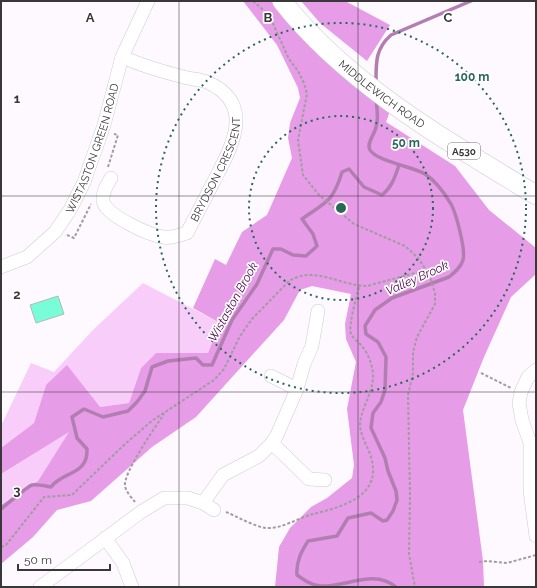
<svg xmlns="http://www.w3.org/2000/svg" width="537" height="588" font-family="Raleway,sans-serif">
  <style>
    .green { fill: #f9cdf9 }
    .forest { fill: #e69ce6 }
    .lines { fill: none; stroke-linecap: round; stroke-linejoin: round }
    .stream { stroke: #b27eb2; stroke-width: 3.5 }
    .building { fill: #79fdd8; stroke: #b0bab6 }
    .minor-casing { stroke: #d0cad0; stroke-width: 14 }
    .highway-casing { stroke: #d0cad0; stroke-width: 20 }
    .path { stroke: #a09ca0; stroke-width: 2; stroke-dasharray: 3 2; stroke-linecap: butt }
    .minor { stroke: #fff; stroke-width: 13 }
    .highway { stroke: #fff; stroke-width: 19 }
    .grid { fill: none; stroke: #3a373a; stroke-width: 1; stroke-opacity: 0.55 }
    .ring { fill: none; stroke: #286856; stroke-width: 2; stroke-dasharray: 2 4 }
    .labels { text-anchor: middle; stroke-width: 3.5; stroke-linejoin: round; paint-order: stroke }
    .shield { fill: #fff; stroke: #757375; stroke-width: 1 }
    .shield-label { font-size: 10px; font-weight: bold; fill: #3a373a }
    .street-label { font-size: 11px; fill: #3a373a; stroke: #fff }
    .water-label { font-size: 12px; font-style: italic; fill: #48034a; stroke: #fff }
    .grid-label { font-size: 13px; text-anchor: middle; font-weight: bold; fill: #3a373a; stroke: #fff; stroke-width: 3.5; stroke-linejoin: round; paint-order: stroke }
    .centre { fill: #286856; stroke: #fff; stroke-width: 2 }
    .ring-label { font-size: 12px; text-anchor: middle; font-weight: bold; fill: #286856; stroke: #fff; stroke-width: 3.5; stroke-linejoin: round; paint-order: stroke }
  </style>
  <rect width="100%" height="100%" fill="#fef9fe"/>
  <path class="green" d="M 143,283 L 220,323 L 208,353 L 156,353 L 141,368 L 129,403 L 100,407 L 46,385 L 34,423 L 1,448 L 1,426 L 31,363 L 54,372 L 93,330 Z
    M 70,431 L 38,481 L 1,505 L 1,474 Z"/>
  <path class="forest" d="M 243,1 L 282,1 L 393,103 L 386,122 L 455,166 L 489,210 L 536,248 L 536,274 L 511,297 L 484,357 L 463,410 L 483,561 L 484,587 L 275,587 L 279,547 L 290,528 L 311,507 L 327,498 L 352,478 L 354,465 L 347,409 L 356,362 L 346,339 L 345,324 L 351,294 L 312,286 L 300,290 L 284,320 L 196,417 L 152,447 L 91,501 L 57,510 L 33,537 L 1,564 L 1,505 L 38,481 L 69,432 L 1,474 L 1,448 L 34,423 L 46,385 L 67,365 L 100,407 L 129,403 L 141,368 L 156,353 L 208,353 L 220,323 L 193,308 L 215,259 L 226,265 L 242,232 L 267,215 L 292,158 L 288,138 L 290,123 L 300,98 L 298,88 L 277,45 Z
    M 301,1 L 345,1 L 390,25 L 367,61 L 320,23 Z"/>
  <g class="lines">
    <path class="stream" d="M 376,84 C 376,63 375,49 391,35 L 471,1
      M 376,100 C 377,108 379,119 376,127 C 375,134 366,143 370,150 C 376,161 414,167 425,174 C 436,181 445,194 451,204 C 456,213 466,250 463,260 C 461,267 455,272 449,277 L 392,298 L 375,310 L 365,326 L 366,334 L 378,342 L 386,357 L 385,390 L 381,402 L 373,413 L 371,428 L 385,458 L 388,471 L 396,491 L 397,500 L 393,511 L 387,520 L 383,521 L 371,513 L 348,518 L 337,536 L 308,541 C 301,552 296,562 297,575 C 304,580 311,585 320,586 C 345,588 373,568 396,587
      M 1,509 C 6,505 28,486 32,485 C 37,484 45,486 51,487 C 62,471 88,476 87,449 L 77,438 L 72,417 L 84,409 L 103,417 L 128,411 L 137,402 L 145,391 L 152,367 L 168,361 L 196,358 L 203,365 L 212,365 L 232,320 L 257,284 L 273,249 L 281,249 L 293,255 L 306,256 L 317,246 L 313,234 L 302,219 C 326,202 333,202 342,172 L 349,169 L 364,187 L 382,195 C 392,187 395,177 399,165"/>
  </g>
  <path class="building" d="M 58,296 L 64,314 L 36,323 L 30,305 Z"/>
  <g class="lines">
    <g class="minor-casing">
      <g id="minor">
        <path id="s1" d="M 111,178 C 107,185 102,192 103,201 C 105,215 149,235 163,237 C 171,239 179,235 187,233 C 196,216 205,198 214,181 C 231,148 257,104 207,82 C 199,79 188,79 180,76 C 160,71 141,65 122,57"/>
        <path id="s2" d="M 1,267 L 27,257 L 55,232 L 70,210 L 84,182 L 104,125 L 122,57 L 148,1"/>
        <path d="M 536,370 L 528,377 L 521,392 L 519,403 L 522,420 L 530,443 L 530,491 L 536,536"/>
        <path d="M 271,376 L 297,389"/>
        <path d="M 272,443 L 309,479 L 325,480"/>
        <path d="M 203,503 L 223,475 L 259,456 L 272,443 L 277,435 L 297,389 L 304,364 L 312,346 L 318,311"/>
        <path d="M 105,538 L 123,563 L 132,587"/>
        <path d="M 40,587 L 141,512 L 164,498 L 188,498 L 203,503 L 214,510"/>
      </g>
    </g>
    <g class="highway-casing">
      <g id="highway">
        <path id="s3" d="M 282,1 C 347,84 447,141 536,195"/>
      </g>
    </g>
    <path class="path" d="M 253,1 L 269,15 L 289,59 L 298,71 L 304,83 L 307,94 L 298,140 L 303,175 L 319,195 L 354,224 L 405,246 L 418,258 L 429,274 L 435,293 L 435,304 L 417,337 L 413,352 L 413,373 L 408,395 L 410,496 L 409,554 L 415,587
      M 108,167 L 118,135 L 114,134
      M 67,235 L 74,238 L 91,204
      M 481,373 L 511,388
      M 135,502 C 132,498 126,492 125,486 C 123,473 156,426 164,414
      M 226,512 C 238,517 253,526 266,528 C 282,529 298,518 313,514 C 341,507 383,497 371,457 C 368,447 361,437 360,426 C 360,409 373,394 373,376 C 373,365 368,353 361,345 C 357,341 353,338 351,334 C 348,324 357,297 359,286
      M 1,547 L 6,545 L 44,497 L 72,495 L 125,444 L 153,420 L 214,380 L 224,369 L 240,336 L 252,319 L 289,281 C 315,265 340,286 367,286 L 426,270
      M 479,562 L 487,561 L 507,563 L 536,555"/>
    <use href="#minor" class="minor"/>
    <use href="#highway" class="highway"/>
  </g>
  <path class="grid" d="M 179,1 L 179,587M 358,1 L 358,587M 1,196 L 536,196M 1,392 L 536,392"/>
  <g class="ring">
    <circle cx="341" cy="208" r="92"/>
    <circle cx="341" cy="208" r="185"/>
  </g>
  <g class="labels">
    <rect class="shield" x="448" y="143" width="32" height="16" rx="3"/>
    <g class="shield-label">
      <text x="464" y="155">A530</text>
    </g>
    <g class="street-label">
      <text dy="4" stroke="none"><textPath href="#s3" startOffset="137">MIDDLEWICH ROAD</textPath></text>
      <text dy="4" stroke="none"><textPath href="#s2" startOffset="158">WISTASTON GREEN ROAD</textPath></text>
      <text dy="4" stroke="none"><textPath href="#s1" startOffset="192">BRYDSON CRESCENT</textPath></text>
    </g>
    <g class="water-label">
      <text transform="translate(417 278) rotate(-24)" y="4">Valley Brook</text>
      <text transform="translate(233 302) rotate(-61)" y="4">Wistaston Brook</text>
    </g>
  </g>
  <g class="grid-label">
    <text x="90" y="22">A</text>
    <text x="268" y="22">B</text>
    <text x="448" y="22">C</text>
    <text x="17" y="103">1</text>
    <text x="17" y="299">2</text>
    <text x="17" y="495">3</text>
  </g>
  <circle cx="341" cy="208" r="6" class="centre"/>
  <g class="ring-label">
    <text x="472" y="81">100 m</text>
    <text x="406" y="147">50 m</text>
  </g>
  <rect width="537" height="588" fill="none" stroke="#3a373a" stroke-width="4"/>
  <path d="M18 564v6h92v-6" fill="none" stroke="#3a373a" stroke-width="2"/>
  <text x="24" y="564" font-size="12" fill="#3a373a" stroke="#ffffff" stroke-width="3" paint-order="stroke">50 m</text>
</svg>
